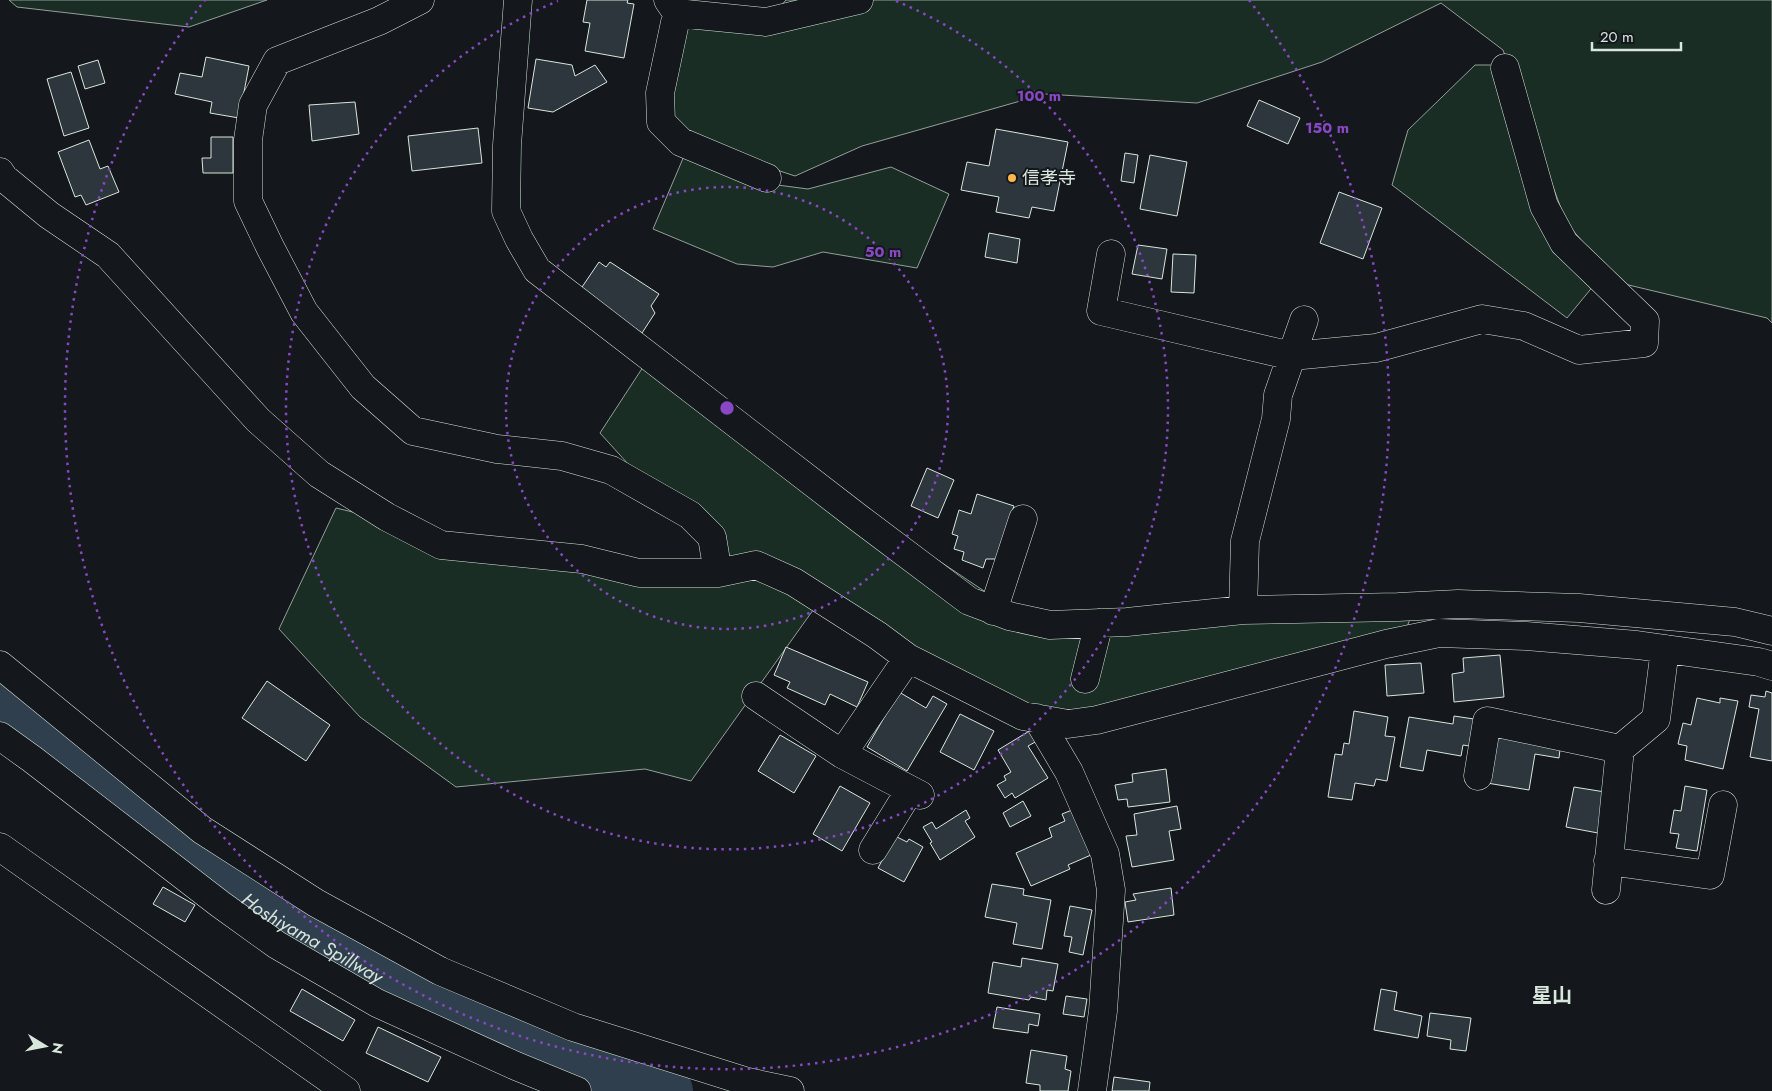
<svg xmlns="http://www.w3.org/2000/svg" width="1772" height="1091" font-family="Jost,'Noto Sans JP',sans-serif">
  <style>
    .green { fill: #1a2d24; stroke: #939e99 }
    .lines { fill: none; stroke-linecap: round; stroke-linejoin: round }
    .river { stroke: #2f3f4d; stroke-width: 52 }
    .building { fill: #2c363c; stroke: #d8e6dc }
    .minor-casing { stroke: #d8e6dc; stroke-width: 29 }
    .minor { stroke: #14181c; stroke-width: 28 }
    .ring { fill: none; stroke: #8948c3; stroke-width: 2.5; stroke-dasharray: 2.5 5 }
    .poi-dot { fill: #ffb74d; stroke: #14181c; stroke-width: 2 }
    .labels { text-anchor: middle; stroke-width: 4; stroke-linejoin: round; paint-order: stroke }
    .poi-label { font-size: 18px; fill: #d8e6dc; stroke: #14181c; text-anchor: start }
    .water-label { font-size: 19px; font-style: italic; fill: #d8e6dc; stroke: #14181c }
    .quarter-label { font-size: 20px; font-weight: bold; fill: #d8e6dc; stroke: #14181c }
    .centre { fill: #8948c3; stroke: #14181c; stroke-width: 2.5 }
    .ring-label { font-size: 15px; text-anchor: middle; font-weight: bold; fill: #8948c3; stroke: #14181c; stroke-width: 4; stroke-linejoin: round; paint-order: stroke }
  </style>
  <rect width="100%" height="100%" fill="#14181c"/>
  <path class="green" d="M 9,0 L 267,0 L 189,27 L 17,7 Z
    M 786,0 L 1772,0 L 1772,323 L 1767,318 L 1616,282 L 1566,222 L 1503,50 L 1441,3 L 1322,62 L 1197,103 L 1045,94 L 862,146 L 795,176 L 674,136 L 660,93 L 683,14 L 766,22 Z
    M 1475,65 L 1491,65 L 1570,238 L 1599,279 L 1567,318 L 1392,185 L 1408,130 Z
    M 687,149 L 762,183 L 808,189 L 891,167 L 949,194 L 917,268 L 823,252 L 773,267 L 737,264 L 653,229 Z
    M 645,364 L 1005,605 L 1071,624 L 1415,606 L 1402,640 L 1097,720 L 1023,716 L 816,606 L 691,781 L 645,769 L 456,787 L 360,717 L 279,629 L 336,508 L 527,554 L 745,577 L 777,586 L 716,561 L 600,433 Z"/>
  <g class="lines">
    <path class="river" id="s1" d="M 0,709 L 58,751 L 263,911 L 378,976 L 493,1032 L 605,1073 L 667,1091"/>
  </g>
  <path class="building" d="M 587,0 L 628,0 L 627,3 L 634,4 L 624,58 L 585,51 L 590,23 L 583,22 Z
    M 206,57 L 249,66 L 239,118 L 210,113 L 212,102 L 175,94 L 180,73 L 202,77 Z
    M 536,59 L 572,65 L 575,76 L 595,65 L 607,82 L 553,112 L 528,108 Z
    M 98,60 L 105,83 L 85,89 L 78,66 Z
    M 71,72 L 89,128 L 64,136 L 47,79 Z
    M 1259,100 L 1300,118 L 1288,144 L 1247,126 Z
    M 355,102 L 359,134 L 312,141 L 309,105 Z
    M 478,128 L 482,163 L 412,171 L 408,136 Z
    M 996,129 L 1068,142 L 1054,211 L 1032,207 L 1029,218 L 996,212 L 999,197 L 961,190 L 967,162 L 989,166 Z
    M 211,137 L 233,137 L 233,173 L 203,173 L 202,158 L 211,158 Z
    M 89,140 L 100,169 L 108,166 L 119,192 L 86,205 L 81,195 L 75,197 L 58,152 Z
    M 1125,153 L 1138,155 L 1134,183 L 1121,181 Z
    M 1150,155 L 1187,162 L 1177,216 L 1140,209 Z
    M 1339,192 L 1382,208 L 1363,259 L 1320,243 Z
    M 989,233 L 1020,239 L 1017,263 L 985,257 Z
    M 1138,245 L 1167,249 L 1162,279 L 1132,274 Z
    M 1173,254 L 1196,255 L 1194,293 L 1171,292 Z
    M 599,262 L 606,267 L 610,262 L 659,294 L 651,306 L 655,313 L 642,333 L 580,290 Z
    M 927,468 L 954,480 L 938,518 L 911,506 Z
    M 977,494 L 1014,506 L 996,559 L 986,559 L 983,568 L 962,560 L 964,552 L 954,549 L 958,536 L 952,534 L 959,510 L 971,514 Z
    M 786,647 L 868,682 L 857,707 L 830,694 L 825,705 L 787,688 L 790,682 L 774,675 Z
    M 1500,655 L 1504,697 L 1454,702 L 1452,674 L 1464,672 L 1463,658 Z
    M 1421,663 L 1424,693 L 1387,696 L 1385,665 Z
    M 267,681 L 330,725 L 306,761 L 242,718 Z
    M 1766,691 L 1772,693 L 1772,761 L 1750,757 L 1759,709 L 1749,707 L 1751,695 L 1765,697 Z
    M 899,692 L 926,708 L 933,696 L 947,704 L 907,771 L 867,747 Z
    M 1697,698 L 1720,703 L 1720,698 L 1738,701 L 1723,769 L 1685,760 L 1687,746 L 1678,744 L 1683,723 L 1691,725 Z
    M 1354,711 L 1388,717 L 1385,736 L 1395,737 L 1387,781 L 1376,779 L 1374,786 L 1355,783 L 1352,800 L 1328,797 L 1335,754 L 1342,755 L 1344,743 L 1349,744 Z
    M 960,714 L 994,731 L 974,770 L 940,752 Z
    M 1454,716 L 1474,719 L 1469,746 L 1463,745 L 1461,756 L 1427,750 L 1423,771 L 1400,767 L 1409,717 L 1453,724 Z
    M 1031,730 L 1037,741 L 1028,746 L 1048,778 L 1015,798 L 1012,793 L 1005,798 L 997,785 L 1006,780 L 1004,776 L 1011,772 L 998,750 Z
    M 1496,730 L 1561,741 L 1559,758 L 1535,754 L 1529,790 L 1487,783 Z
    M 780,735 L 816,756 L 794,793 L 758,771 Z
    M 1166,769 L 1170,802 L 1128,807 L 1127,799 L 1118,800 L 1115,785 L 1133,782 L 1132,774 Z
    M 840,786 L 870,803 L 842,851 L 813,834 Z
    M 1685,786 L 1707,790 L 1697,851 L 1676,848 L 1679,834 L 1670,833 L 1674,810 L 1681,811 Z
    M 1574,787 L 1605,792 L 1598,833 L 1566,827 Z
    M 1023,801 L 1031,816 L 1010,827 L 1003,813 Z
    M 1177,806 L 1181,829 L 1169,831 L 1174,860 L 1132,867 L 1126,836 L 1137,835 L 1134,814 Z
    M 966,810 L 970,818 L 965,821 L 975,837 L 940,860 L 930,843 L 932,842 L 923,827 L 932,822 L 936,829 Z
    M 1072,810 L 1091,855 L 1068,865 L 1070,869 L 1031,886 L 1016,853 L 1052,837 L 1049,828 L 1065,821 L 1062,814 Z
    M 895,836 L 907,842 L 909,839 L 923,847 L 904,882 L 878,868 Z
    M 992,884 L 1024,889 L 1023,895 L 1051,900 L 1042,949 L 1013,944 L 1017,923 L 985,917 Z
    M 163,887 L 195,905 L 185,922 L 153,904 Z
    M 1171,888 L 1174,915 L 1128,922 L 1125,902 L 1136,900 L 1133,894 Z
    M 1070,906 L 1092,910 L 1083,955 L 1069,952 L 1072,937 L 1064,936 Z
    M 1022,958 L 1058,964 L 1053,991 L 1047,990 L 1046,1000 L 1031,997 L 1029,1000 L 988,993 L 993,962 L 1021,967 Z
    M 302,989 L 355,1020 L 343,1041 L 290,1011 Z
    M 1381,989 L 1397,992 L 1394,1010 L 1422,1016 L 1418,1038 L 1374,1030 Z
    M 1066,996 L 1087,999 L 1084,1017 L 1063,1014 Z
    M 997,1007 L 1040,1014 L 1038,1026 L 1029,1024 L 1028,1033 L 993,1028 Z
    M 1430,1013 L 1471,1018 L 1466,1051 L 1450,1049 L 1451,1040 L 1427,1036 Z
    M 378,1027 L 441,1057 L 428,1082 L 366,1053 Z
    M 1031,1050 L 1067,1056 L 1065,1069 L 1071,1071 L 1068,1091 L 1040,1091 L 1040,1085 L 1026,1083 Z
    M 1114,1077 L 1150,1082 L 1149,1091 L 1112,1091 Z"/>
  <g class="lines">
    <g class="minor-casing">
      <path id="minor" d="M 420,0 L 379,21 L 277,61 L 253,105 L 248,140 L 248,201 L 270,247 L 304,312 L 363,387 L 413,431 L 497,449 L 562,456 L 611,470 L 690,515 L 712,537 L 718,573
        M 518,0 L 507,145 L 506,211 L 519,239 L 537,270 L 860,519 L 969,601 L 1009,616 L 1050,625 L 1127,622 L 1243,610 L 1398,607 L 1458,604 L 1579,608 L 1735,622 L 1772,631
        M 668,0 L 677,13 L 766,22 L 859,0
        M 677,13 L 660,93 L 661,122 L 681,142 L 767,178
        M 0,172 L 4,178 L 49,215 L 108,255 L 258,420 L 319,474 L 387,517 L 441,545 L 582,559 L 639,573 L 718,573 L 756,565 L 794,582 L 877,635 L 908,658 L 1023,716 L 1068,724 L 1097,720 L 1386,644 L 1439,633 L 1526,636 L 1637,645 L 1759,662 L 1772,666
        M 1111,254 L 1101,311 L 1292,356 L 1376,348 L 1482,319 L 1524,326 L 1579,350 L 1644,343 L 1645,321 L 1564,243 L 1544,206 L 1505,68
        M 1243,610 L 1245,541 L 1276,419 L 1278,395 L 1304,320
        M 993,611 L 1023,519
        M 908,658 L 842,754 L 920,795
        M 0,665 L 202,830 L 316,903 L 440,971 L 573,1027 L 748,1082 L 790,1091
        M 1085,679 L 1099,623
        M 756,696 L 842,754
        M 1037,718 L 1069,772 L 1105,854 L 1111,890 L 1103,1011 L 1092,1091
        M 0,736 L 32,759 L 220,904 L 277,945 L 377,1003 L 516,1066 L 577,1091
        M 1478,776 L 1487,721 L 1620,749
        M 0,847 L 346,1091
        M 873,850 L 910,790
        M 1608,861 L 1710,875 L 1723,805
        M 1606,890 L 1620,749 L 1656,719 L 1665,649"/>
    </g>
    <use href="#minor" class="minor"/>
  </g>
  <g class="ring">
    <circle cx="727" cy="408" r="221"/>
    <path d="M896 1A441 441 0 1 1 558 1"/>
    <path d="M1249 0A662 662 0 1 1 205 0"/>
  </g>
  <circle class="poi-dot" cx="1012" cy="178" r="5"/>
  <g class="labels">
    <g class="poi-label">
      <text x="1022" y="184">信孝寺</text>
    </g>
    <g class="water-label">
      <text dy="7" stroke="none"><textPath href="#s1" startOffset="388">Hoshiyama Spillway</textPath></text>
    </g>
    <g class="quarter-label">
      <text x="1552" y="1002">星山</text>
    </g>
  </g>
  <circle cx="727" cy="408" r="8" class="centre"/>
  <g class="ring-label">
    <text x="1039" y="101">100 m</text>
    <text x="1327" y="133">150 m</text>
    <text x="883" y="257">50 m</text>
  </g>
  <g transform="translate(45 1046) rotate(100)" stroke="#14181c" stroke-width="4" paint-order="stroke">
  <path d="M0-4L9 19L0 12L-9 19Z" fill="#d8e6dc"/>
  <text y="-8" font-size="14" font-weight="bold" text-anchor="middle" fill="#d8e6dc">N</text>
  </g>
  <path d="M1592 42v8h89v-8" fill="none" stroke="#d8e6dc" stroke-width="2.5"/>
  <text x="1600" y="42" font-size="15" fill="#d8e6dc" stroke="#14181c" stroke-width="4" paint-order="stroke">20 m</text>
</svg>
